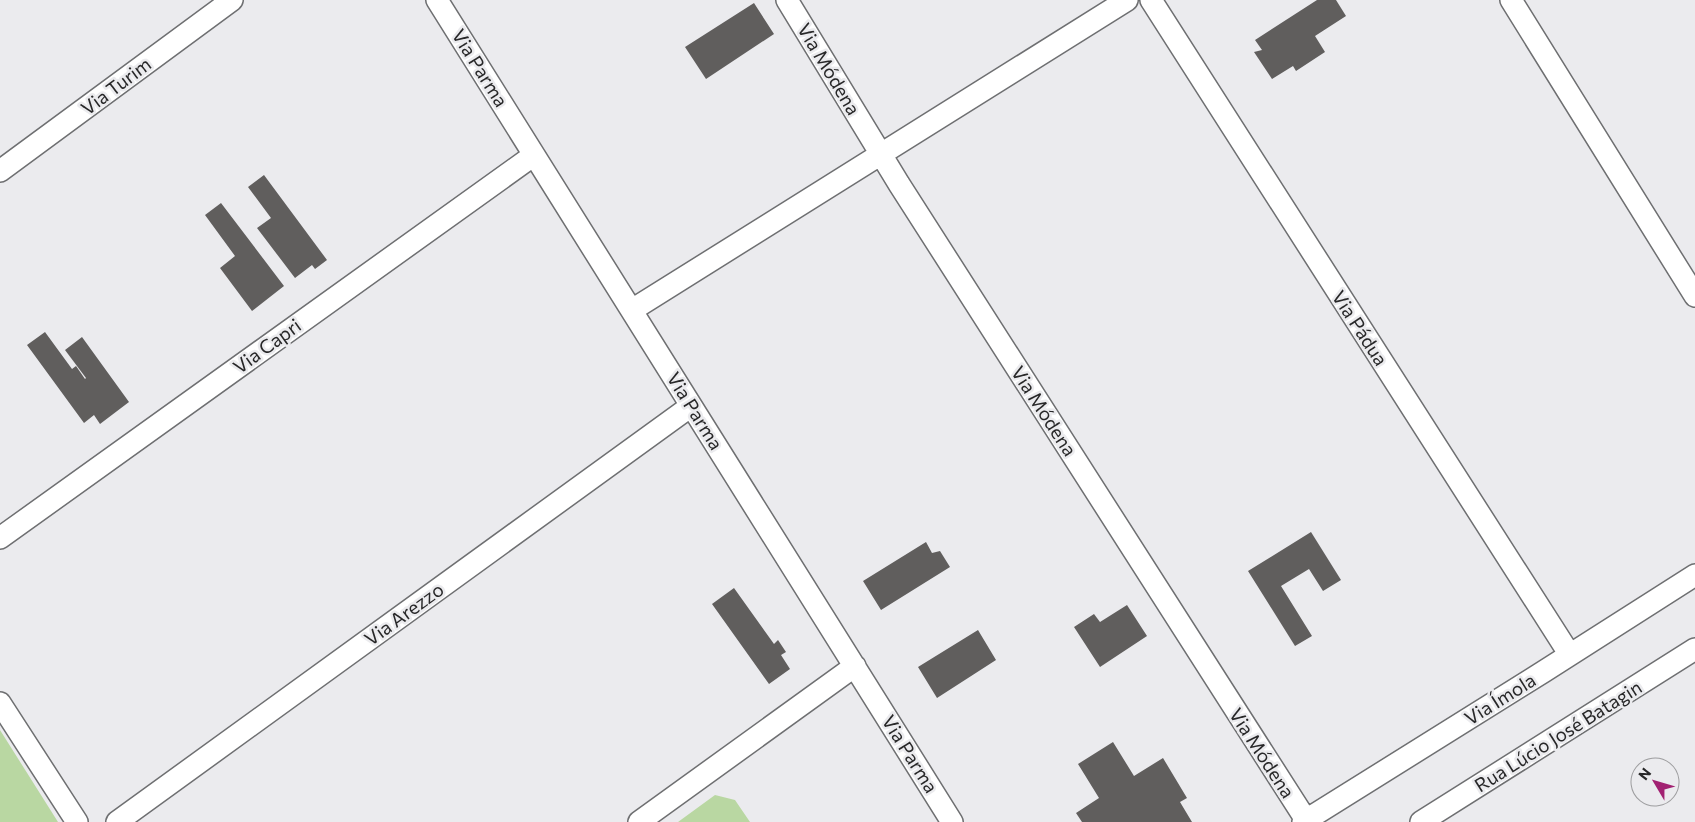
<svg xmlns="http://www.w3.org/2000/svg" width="1695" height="822" font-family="Commissioner,sans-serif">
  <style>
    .green { fill: #b9d7a2 }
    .building { fill: #605e5d }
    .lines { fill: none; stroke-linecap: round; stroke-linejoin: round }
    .minor-casing { stroke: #6e6f71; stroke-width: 24 }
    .minor { stroke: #fff; stroke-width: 21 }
    .labels { text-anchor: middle; stroke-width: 5; stroke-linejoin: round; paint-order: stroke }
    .street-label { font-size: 19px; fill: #282829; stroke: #ebebee }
  </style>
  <rect width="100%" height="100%" fill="#ebebee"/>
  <path class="green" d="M 0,730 L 58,822 L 0,822 Z
    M 715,795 L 735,800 L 750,822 L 678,822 Z"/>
  <path class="building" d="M 1317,0 L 1336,0 L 1346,16 L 1315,36 L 1325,52 L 1296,71 L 1293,66 L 1272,79 L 1254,52 L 1262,50 L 1255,40 Z
    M 754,3 L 774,34 L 706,79 L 685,47 Z
    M 264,175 L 327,260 L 315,269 L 312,265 L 295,278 L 257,228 L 271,218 L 248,187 Z
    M 221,203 L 284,286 L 252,311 L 220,268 L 235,256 L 205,215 Z
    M 45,332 L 72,369 L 76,366 L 85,379 L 86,378 L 65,350 L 82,337 L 129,402 L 100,424 L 94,415 L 84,423 L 27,345 Z
    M 1311,532 L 1341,580 L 1323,591 L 1309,569 L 1281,586 L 1312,636 L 1295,646 L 1248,571 Z
    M 926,542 L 932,553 L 940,551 L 950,567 L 881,610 L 863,581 Z
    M 734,588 L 774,644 L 778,640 L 786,652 L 781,655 L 790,669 L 769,684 L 712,604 Z
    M 1127,605 L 1147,636 L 1100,667 L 1074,627 L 1094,614 L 1100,622 Z
    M 978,630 L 996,660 L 937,698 L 918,667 Z
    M 1113,742 L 1134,776 L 1163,758 L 1187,798 L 1180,802 L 1192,822 L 1082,822 L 1076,813 L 1099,798 L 1078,764 Z"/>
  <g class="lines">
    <g class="minor-casing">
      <path id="minor" d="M 437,0 L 952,822
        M 787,0 L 899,184 L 1306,820
        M 1151,0 L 1570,655
        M 1511,0 L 1695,296
        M 0,171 L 232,0
        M 632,310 L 1127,0
        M 0,538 L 534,155
        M 0,703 L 77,822
        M 117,822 L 691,406
        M 639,822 L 855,666
        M 1303,822 L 1543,672 L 1695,575
        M 1421,822 L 1695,649"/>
    </g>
    <use href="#minor" class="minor"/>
  </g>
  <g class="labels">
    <g class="street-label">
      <text transform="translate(480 68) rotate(58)" y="7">Via Parma</text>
      <text transform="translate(829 69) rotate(59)" y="7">Via Módena</text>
      <text transform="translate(116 86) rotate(-37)" y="7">Via Turim</text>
      <text transform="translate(1360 328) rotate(57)" y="7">Via Pádua</text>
      <text transform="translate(267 346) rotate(-36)" y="7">Via Capri</text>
      <text transform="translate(695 411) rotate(58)" y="7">Via Parma</text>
      <text transform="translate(1044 411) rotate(57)" y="7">Via Módena</text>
      <text transform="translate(404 614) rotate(-36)" y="7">Via Arezzo</text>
      <text transform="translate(1500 699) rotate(-32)" y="7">Via Ímola</text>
      <text transform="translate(1558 736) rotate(-32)" y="7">Rua Lúcio José Batagin</text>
      <text transform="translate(1262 753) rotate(57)" y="7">Via Módena</text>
      <text transform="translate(910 754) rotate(58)" y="7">Via Parma</text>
    </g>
  </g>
  <g transform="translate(1655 782) rotate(308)"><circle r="24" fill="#ebebee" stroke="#9d9d9f"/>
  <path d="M0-4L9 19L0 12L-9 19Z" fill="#a22172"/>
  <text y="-8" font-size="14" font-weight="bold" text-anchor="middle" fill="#282829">N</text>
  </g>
</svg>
